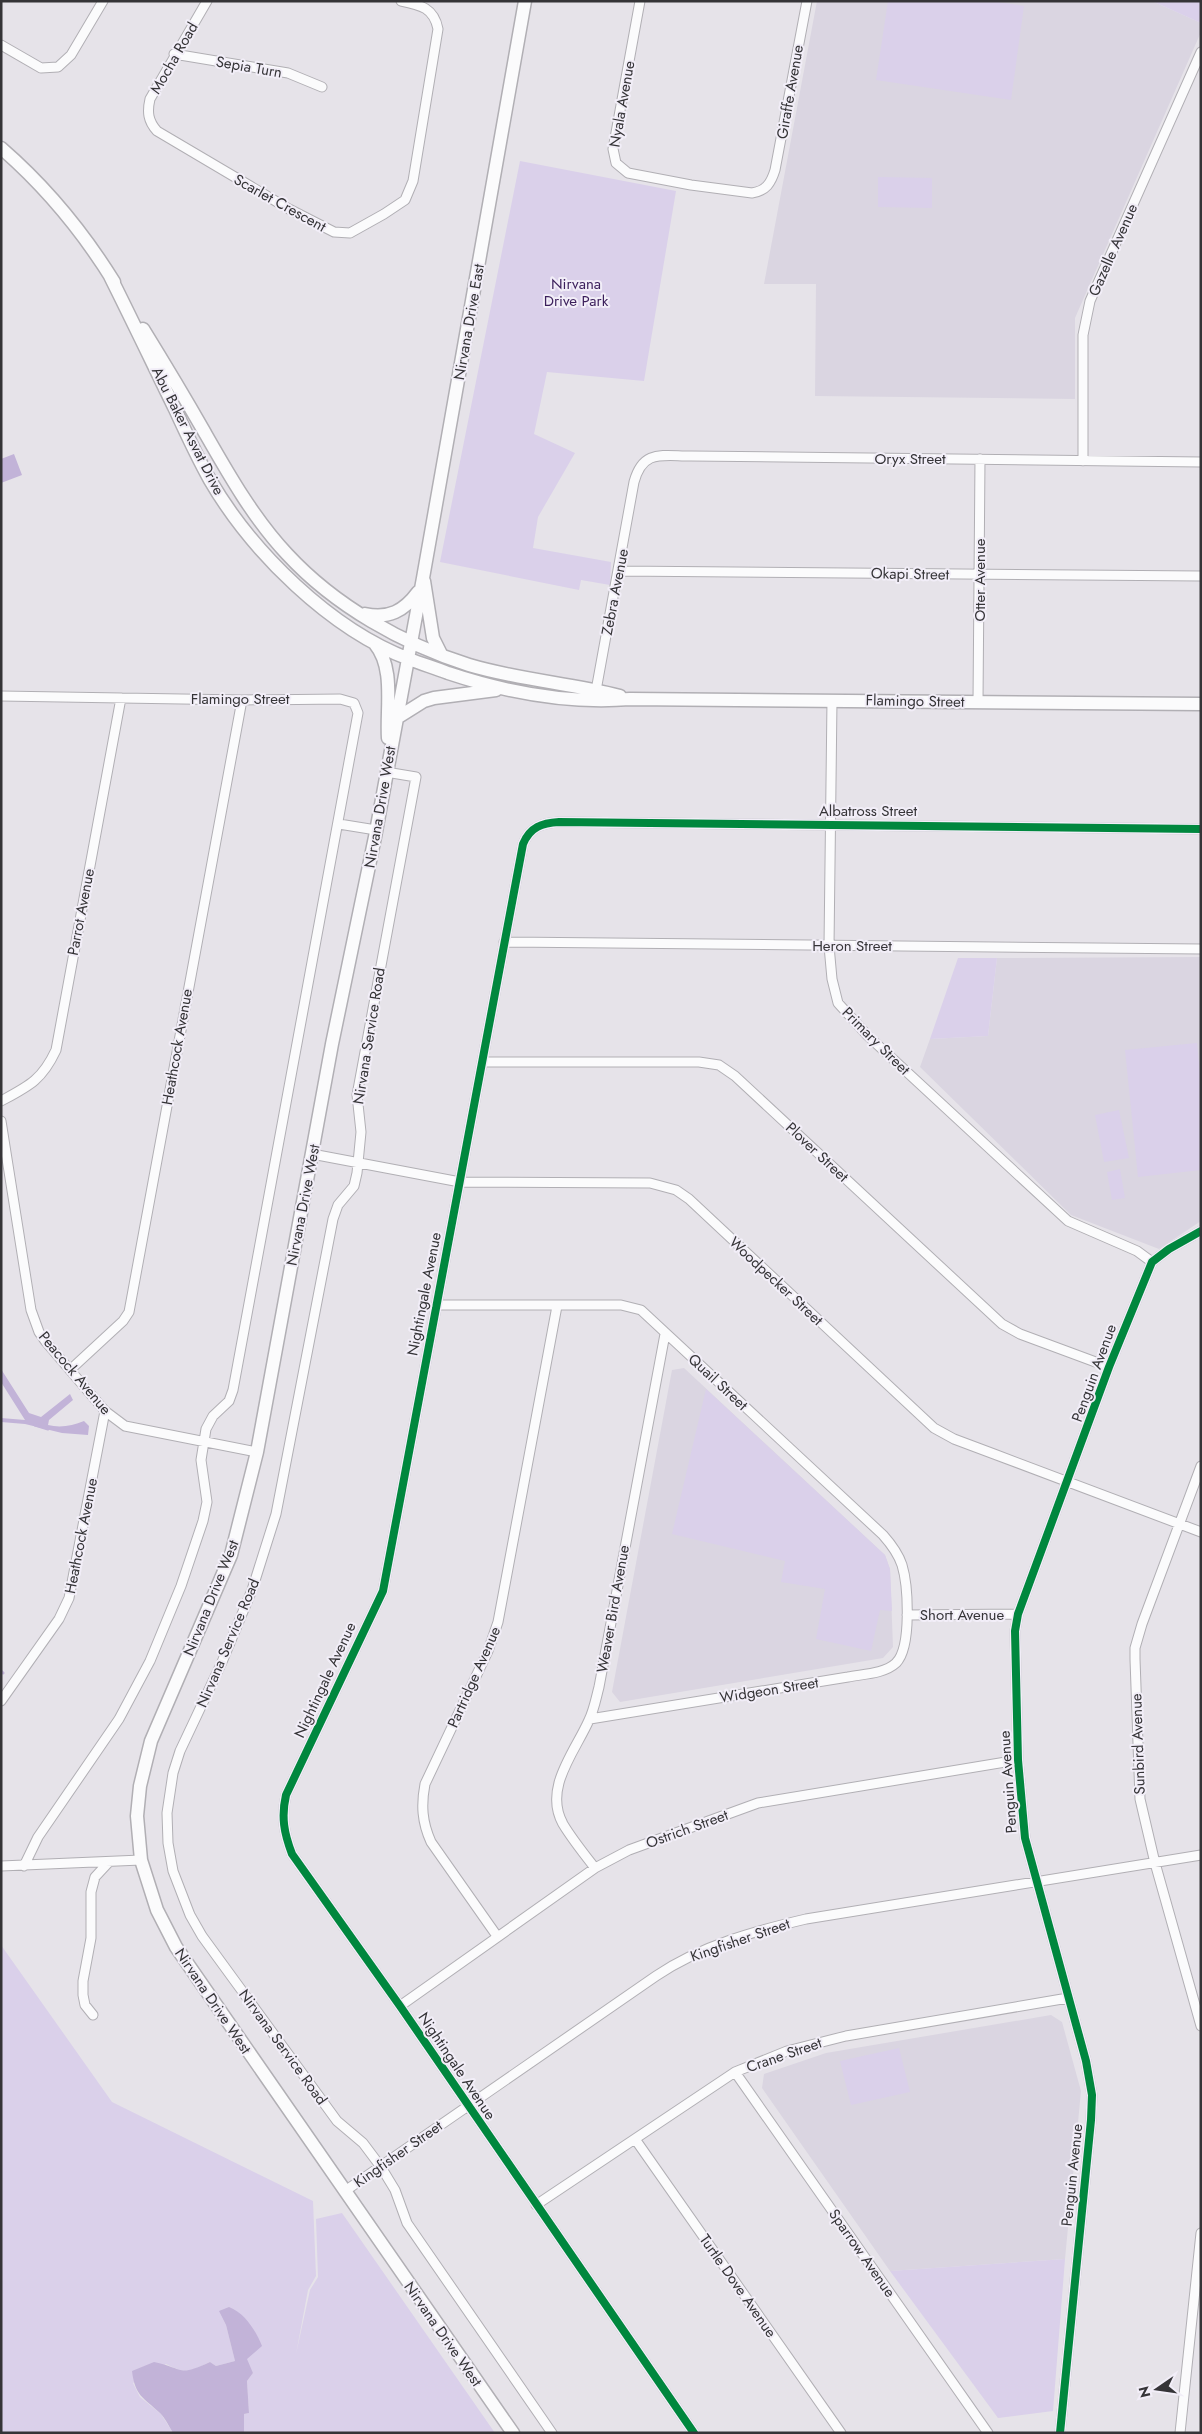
<svg xmlns="http://www.w3.org/2000/svg" width="1202" height="2434" font-family="Jost,sans-serif">
  <style>
    .built { fill: #dad5e1 }
    .green { fill: #dad0ea }
    .water { fill: #c2b3d8 }
    .lines { fill: none; stroke-linecap: round; stroke-linejoin: round }
    .stream { stroke: #c2b3d8; stroke-width: 3 }
    .street-casing { stroke: #b1afb4; stroke-width: 11 }
    .secondary-casing { stroke: #b1afb4; stroke-width: 15 }
    .street { stroke: #fbfbfc; stroke-width: 9 }
    .secondary { stroke: #fbfbfc; stroke-width: 12 }
    .cycleway-casing { stroke: #f2eef8; stroke-width: 11 }
    .cycleway { stroke: #00873e; stroke-width: 8 }
    .labels { text-anchor: middle; stroke-width: 4; stroke-linejoin: round; paint-order: stroke }
    .street-label { font-size: 15px; fill: #353437; stroke: #f2eef8 }
    .park-label { font-size: 15px; fill: #3b1f5b; stroke: #f2eef8 }
  </style>
  <rect width="100%" height="100%" fill="#e6e3e9"/>
  <path class="built" d="M 817,1 L 1152,1 L 1201,23 L 1201,32 L 1075,318 L 1075,399 L 815,396 L 816,284 L 764,284 Z
    M 1201,957 L 1201,1221 L 1159,1249 L 1071,1215 L 920,1067 L 930,1039 L 988,1036 L 997,958 Z
    M 684,1368 L 885,1555 L 890,1569 L 893,1647 L 883,1658 L 620,1702 L 612,1692 L 672,1370 Z
    M 1051,2015 L 1062,2022 L 1081,2091 L 1065,2259 L 890,2271 L 762,2088 L 764,2074 L 826,2053 Z"/>
  <path class="green" d="M 888,1 L 993,1 L 1024,6 L 1011,100 L 876,80 Z
    M 1152,1 L 1201,1 L 1201,23 Z
    M 520,161 L 676,191 L 644,381 L 547,372 L 534,434 L 575,453 L 538,517 L 533,548 L 611,562 L 610,585 L 581,580 L 579,590 L 440,562 Z
    M 878,177 L 932,178 L 932,208 L 878,207 Z
    M 958,958 L 997,958 L 988,1036 L 930,1039 Z
    M 1197,1043 L 1201,1083 L 1201,1170 L 1138,1177 L 1125,1050 Z
    M 1119,1110 L 1129,1158 L 1104,1162 L 1095,1115 Z
    M 1120,1169 L 1125,1198 L 1112,1200 L 1107,1172 Z
    M 706,1389 L 885,1555 L 890,1569 L 892,1611 L 880,1610 L 871,1651 L 816,1639 L 825,1589 L 781,1582 L 785,1561 L 672,1534 Z
    M 1,1945 L 112,2102 L 313,2201 L 316,2276 L 308,2290 L 296,2354 L 310,2290 L 318,2277 L 316,2219 L 342,2213 L 495,2433 L 244,2433 L 244,2414 L 249,2413 L 247,2381 L 253,2373 L 219,2311 L 226,2325 L 235,2361 L 216,2366 L 210,2362 C 188,2372 188,2375 166,2364 L 133,2383 L 140,2397 L 161,2414 L 173,2433 L 1,2433 Z
    M 899,2048 L 910,2092 L 851,2105 L 840,2061 Z
    M 1065,2259 L 1053,2411 L 998,2418 L 890,2271 Z"/>
  <path class="water" d="M 14,454 L 22,475 L 1,483 L 1,459 Z
    M 1,1369 L 29,1413 L 41,1417 L 70,1394 L 73,1400 L 49,1420 L 48,1425 C 60,1428 72,1426 84,1421 L 89,1426 L 88,1435 L 62,1433 L 25,1424 L 1,1422 L 1,1418 L 25,1420 L 1,1382 Z
    M 229,2307 C 245,2313 256,2331 262,2346 L 247,2359 L 253,2373 L 247,2381 L 249,2413 L 244,2414 L 244,2433 L 173,2433 C 169,2426 165,2418 160,2413 C 143,2397 135,2396 132,2371 L 154,2362 C 186,2369 177,2377 210,2362 L 216,2366 L 235,2361 L 226,2325 L 219,2311 Z"/>
  <g class="lines">
    <path class="stream" d="M 35,1425 L 48,1429
      M 1,1671 L 3,1673"/>
    <g class="street-casing">
      <path id="street" d="M 207,1 L 150,99 C 147,112 148,121 157,131 L 289,209 L 334,232 L 350,233 L 384,214 L 405,200 L 413,181 L 438,29 C 434,8 421,5 401,1
        M 640,1 L 613,149 L 616,163 L 628,173 L 691,185 L 752,193 C 766,191 771,183 775,170 L 807,1
        M 1,45 L 41,68 L 58,67 L 71,55 L 103,1
        M 174,54 L 288,73 L 322,87
        M 1083,461 L 1083,335 L 1090,301 L 1201,52
        M 619,571 L 1201,576
        M 1,696 L 242,700 L 340,699 L 354,703 L 358,713 L 233,1390 L 229,1401 L 213,1416 L 206,1429 L 201,1460 L 207,1502 L 203,1521 L 181,1586 L 150,1661 L 119,1719 L 38,1837 L 24,1866
        M 595,696 L 634,482 C 643,449 662,456 691,456 L 1201,462
        M 832,700 L 829,946 L 832,979 L 838,1003 L 868,1036 L 1068,1221 L 1137,1251 L 1152,1262
        M 978,702 L 980,459
        M 386,772 L 416,777 L 357,1095 L 361,1132 L 357,1173 L 354,1186 L 338,1205 L 333,1219 L 276,1514 L 252,1590 L 222,1662 L 180,1751 L 173,1773 L 167,1813 L 168,1843 L 173,1871 L 190,1915 L 202,1936 L 337,2121 L 363,2143 L 381,2167 L 395,2190 L 407,2223 L 552,2433
        M 339,824 L 376,830
        M 504,942 L 1201,949
        M 482,1062 L 699,1062 L 719,1065 L 735,1076 L 1002,1324 L 1020,1334 L 1109,1367
        M 1,1101 C 29,1086 42,1080 56,1050 L 121,698
        M 1,1121 L 31,1310 L 39,1332 L 46,1342 L 105,1411 L 125,1426 L 257,1452
        M 312,1154 L 460,1182 L 650,1183 L 676,1190 L 689,1199 L 934,1428 L 954,1439 L 994,1454 L 1201,1532
        M 436,1305 L 621,1305 L 641,1310 L 883,1535 C 891,1544 898,1553 902,1565 C 908,1585 912,1647 896,1663 C 884,1674 863,1674 848,1677 L 590,1719
        M 70,1370 L 123,1321 L 129,1312 L 242,700
        M 1201,1466 L 1142,1624 L 1135,1648 L 1135,1659 L 1140,1799 L 1155,1863 L 1201,2026
        M 907,1615 L 1018,1614
        M 1,1701 L 59,1619 L 69,1598 L 105,1411
        M 1,1866 L 141,1860
        M 595,1868 C 584,1854 572,1839 563,1824 C 543,1788 575,1752 589,1720 C 594,1710 596,1698 599,1687 L 665,1334
        M 497,1936 L 431,1842 C 422,1822 421,1805 425,1784 L 488,1651 L 498,1622 L 557,1306
        M 400,2006 L 595,1868 L 629,1850 L 758,1803 L 1018,1760
        M 93,2015 L 85,2005 L 83,1995 L 83,1981 L 91,1938 L 91,1892 L 95,1877 L 108,1863
        M 735,2072 L 988,2433
        M 635,2139 L 841,2433
        M 345,2191 L 656,1976 C 700,1946 755,1931 806,1919 L 1201,1855
        M 536,2205 L 735,2072 L 787,2051 L 846,2036 L 1068,1998
        M 694,2433 L 400,2006 L 292,1854 C 284,1833 281,1817 286,1795 L 383,1591 L 523,844 C 530,827 542,823 559,822 L 1201,829
        M 1060,2433 L 1091,2120 L 1092,2095 L 1086,2061 L 1025,1838 L 1018,1760 L 1015,1631 L 1018,1614 L 1109,1367 L 1152,1262 L 1169,1249 L 1201,1231
        M 1180,2433 L 1201,2233"/>
    </g>
    <g class="secondary-casing">
      <path id="secondary" d="M 1,148 C 46,187 83,232 114,282
        M 110,276 C 132,320 153,364 175,409 C 186,433 197,457 210,480 C 252,552 330,629 409,659 C 422,664 435,668 448,673 C 508,693 567,704 630,699 L 1201,704
        M 143,329 C 164,363 185,398 205,433 C 229,475 254,519 287,554 C 335,606 403,644 469,665 C 519,680 570,683 620,696
        M 424,581 L 433,638 L 441,654
        M 365,614 C 389,619 404,611 418,592
        M 375,644 C 395,668 386,708 388,738
        M 397,718 L 424,701 L 434,698 L 496,690
        M 513,2433 L 176,1947 L 157,1910 L 141,1860 L 137,1816 L 140,1786 L 151,1741 L 231,1555 L 257,1452 L 332,1044 L 375,837 L 423,578 L 525,1"/>
    </g>
    <use href="#street" class="street"/>
    <use href="#secondary" class="secondary"/>
    <g class="cycleway-casing">
      <path id="cycleway" d="M 694,2433 L 400,2006 L 292,1854 C 284,1833 281,1817 286,1795 L 383,1591 L 523,844 C 530,827 542,823 559,822 L 1201,829
        M 1060,2433 L 1091,2120 L 1092,2095 L 1086,2061 L 1025,1838 L 1018,1760 L 1015,1631 L 1018,1614 L 1109,1367 L 1152,1262 L 1169,1249 L 1201,1231"/>
    </g>
    <use href="#cycleway" class="cycleway"/>
  </g>
  <g class="labels">
    <g class="street-label">
      <text transform="translate(174 58) rotate(-60)" y="5">Mocha Road</text>
      <text transform="translate(249 67) rotate(10)" y="5">Sepia Turn</text>
      <text transform="translate(790 92) rotate(-80)" y="5">Giraffe Avenue</text>
      <text transform="translate(622 104) rotate(-80)" y="5">Nyala Avenue</text>
      <text transform="translate(280 203) rotate(29)" y="5">Scarlet Crescent</text>
      <text transform="translate(1113 250) rotate(-66)" y="5">Gazelle Avenue</text>
      <text transform="translate(469 322) rotate(-80)" y="5">Nirvana Drive East</text>
      <text transform="translate(188 431) rotate(63)" y="5">Abu Baker Asvat Drive</text>
      <text x="910" y="464">Oryx Street</text>
      <text transform="translate(910 574) rotate(1)" y="5">Okapi Street</text>
      <text transform="translate(980 580) rotate(-90)" y="5">Otter Avenue</text>
      <text transform="translate(615 592) rotate(-79)" y="5">Zebra Avenue</text>
      <text x="240" y="704">Flamingo Street</text>
      <text transform="translate(915 701) rotate(1)" y="5">Flamingo Street</text>
      <text transform="translate(380 807) rotate(-80)" y="5">Nirvana Drive West</text>
      <text x="868" y="816">Albatross Street</text>
      <text transform="translate(81 912) rotate(-79)" y="5">Parrot Avenue</text>
      <text x="852" y="951">Heron Street</text>
      <text transform="translate(369 1036) rotate(-81)" y="5">Nirvana Service Road</text>
      <text transform="translate(876 1041) rotate(45)" y="5">Primary Street</text>
      <text transform="translate(177 1047) rotate(-80)" y="5">Heathcock Avenue</text>
      <text transform="translate(817 1152) rotate(43)" y="5">Plover Street</text>
      <text transform="translate(303 1205) rotate(-79)" y="5">Nirvana Drive West</text>
      <text transform="translate(776 1281) rotate(43)" y="5">Woodpecker Street</text>
      <text transform="translate(424 1294) rotate(-79)" y="5">Nightingale Avenue</text>
      <text transform="translate(75 1373) rotate(50)" y="5">Peacock Avenue</text>
      <text transform="translate(1094 1373) rotate(-70)" y="5">Penguin Avenue</text>
      <text transform="translate(718 1382) rotate(43)" y="5">Quail Street</text>
      <text transform="translate(81 1536) rotate(-79)" y="5">Heathcock Avenue</text>
      <text transform="translate(211 1598) rotate(-68)" y="5">Nirvana Drive West</text>
      <text transform="translate(613 1609) rotate(-80)" y="5">Weaver Bird Avenue</text>
      <text x="962" y="1620">Short Avenue</text>
      <text transform="translate(228 1643) rotate(-67)" y="5">Nirvana Service Road</text>
      <text transform="translate(474 1677) rotate(-66)" y="5">Partridge Avenue</text>
      <text transform="translate(325 1680) rotate(-65)" y="5">Nightingale Avenue</text>
      <text transform="translate(769 1690) rotate(-9)" y="5">Widgeon Street</text>
      <text transform="translate(1138 1744) rotate(-92)" y="5">Sunbird Avenue</text>
      <text transform="translate(1008 1782) rotate(-94)" y="5">Penguin Avenue</text>
      <text transform="translate(687 1829) rotate(-20)" y="5">Ostrich Street</text>
      <text transform="translate(740 1940) rotate(-19)" y="5">Kingfisher Street</text>
      <text transform="translate(213 2001) rotate(56)" y="5">Nirvana Drive West</text>
      <text transform="translate(283 2047) rotate(54)" y="5">Nirvana Service Road</text>
      <text transform="translate(784 2055) rotate(-19)" y="5">Crane Street</text>
      <text transform="translate(457 2066) rotate(56)" y="5">Nightingale Avenue</text>
      <text transform="translate(398 2154) rotate(-35)" y="5">Kingfisher Street</text>
      <text transform="translate(1072 2175) rotate(-84)" y="5">Penguin Avenue</text>
      <text transform="translate(862 2253) rotate(55)" y="5">Sparrow Avenue</text>
      <text transform="translate(738 2286) rotate(55)" y="5">Turtle Dove Avenue</text>
      <text transform="translate(443 2334) rotate(55)" y="5">Nirvana Drive West</text>
    </g>
    <g class="park-label">
      <text x="576" y="289">Nirvana<tspan x="576" dy="17">Drive Park</tspan></text>
    </g>
  </g>
  <rect width="1202" height="2434" fill="none" stroke="#353437" stroke-width="5"/>
  <g transform="translate(1157 2389) rotate(257)" stroke="#f2eef8" stroke-width="4" paint-order="stroke">
  <path d="M0-4L9 19L0 12L-9 19Z" fill="#353437"/>
  <text y="-8" font-size="14" font-weight="bold" text-anchor="middle" fill="#353437">N</text>
  </g>
</svg>
